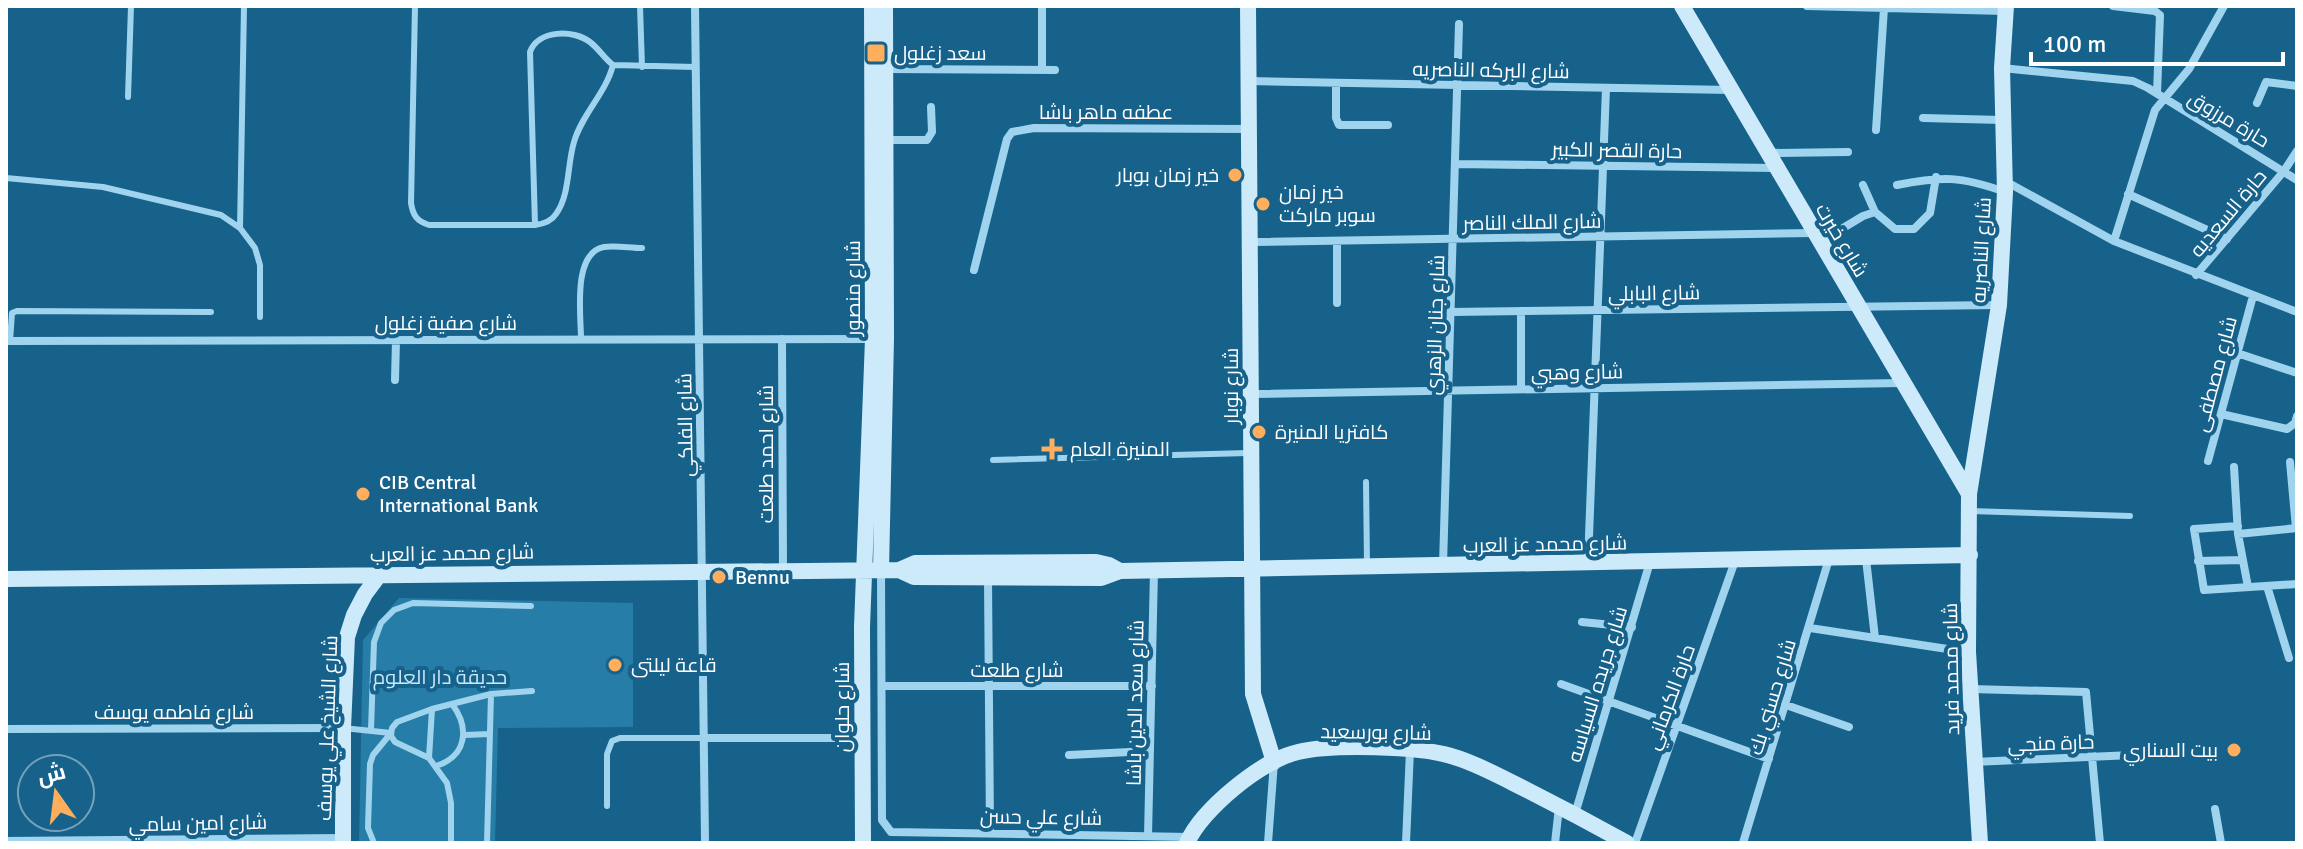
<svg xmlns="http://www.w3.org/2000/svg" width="2303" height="849" font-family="Signika,Cairo,sans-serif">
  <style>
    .green { fill: #267da7 }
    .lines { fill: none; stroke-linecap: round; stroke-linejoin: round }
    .lane { stroke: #a0d4ee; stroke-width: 6 }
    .street { stroke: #a0d4ee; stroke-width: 8 }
    .secondary { stroke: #cdeafa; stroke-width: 16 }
    .poi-dot { fill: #ffae5d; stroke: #17628b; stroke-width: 3 }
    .labels { text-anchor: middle; stroke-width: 8; stroke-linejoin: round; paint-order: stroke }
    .poi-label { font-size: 20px; fill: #fff; stroke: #17628b; text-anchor: start }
    .street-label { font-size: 20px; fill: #fff; stroke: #17628b }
    .park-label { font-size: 20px; fill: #c6e9fa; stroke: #17628b }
  </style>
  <rect width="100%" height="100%" fill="#17628b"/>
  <path class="green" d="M 399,598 L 633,603 L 633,727 L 498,728 L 495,843 L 359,843 L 363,640 Z"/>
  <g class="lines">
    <path class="lane" d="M 415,6 L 411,203 C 413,216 417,221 429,225 L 535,225 C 543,224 551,222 556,214 C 570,195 567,165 574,142 C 582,114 606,93 613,65
      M 640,6 L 642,67
      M 128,97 L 131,6
      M 6,178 L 103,187 L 221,215 L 240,228 L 255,248 L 260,265 L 260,317
      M 535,225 L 530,52 C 538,30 573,29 590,42 C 599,49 604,58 613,65 L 696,67
      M 240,228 L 244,6
      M 581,339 C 581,315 572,253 604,247 C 615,245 630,248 642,248
      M 10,341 L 12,313 L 17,311 L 211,312
      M 993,460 L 1248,453
      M 1366,482 L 1367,564
      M 1970,511 L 2130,516
      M 343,728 L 391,733
      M 371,730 L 374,642 L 381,623 L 394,610 L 413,603 L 531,606
      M 465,735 L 490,734
      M 429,758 L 432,709
      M 436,766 C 467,756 470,728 452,704
      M 607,806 L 607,754 L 612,741 L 620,738 L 704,738
      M 374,843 L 368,828 L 370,764 L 373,755 L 391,733
      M 451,843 L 451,803 L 447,783 L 429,758 L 395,742 L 391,736 L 392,728 L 397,722 L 432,709 L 491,694 L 532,691
      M 487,843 L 491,694"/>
    <path class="street" d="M 695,6 L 705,843
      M 1042,6 L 1042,70
      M 1807,6 L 2005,11
      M 2113,6 L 2155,11 L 2160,15 L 2157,93
      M 2002,68 L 2133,81 L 2148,88 L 2297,180
      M 885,69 L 1055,70
      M 1249,81 L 1731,90
      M 1336,83 L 1336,118 L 1339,125 L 1388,125
      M 2257,103 L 2266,82 L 2297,86
      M 1923,118 L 2002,120
      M 1876,130 L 1884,8
      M 886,140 L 927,140 L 932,132 L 931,107
      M 1769,153 L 1848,152
      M 1456,164 L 1776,168
      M 2005,181 L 2114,241 L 2297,312
      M 1863,185 L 1875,212
      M 1897,185 C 1942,176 1961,176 2005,192
      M 2128,194 L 2227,239
      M 2114,241 L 2155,110 L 2189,69 L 2224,6
      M 1250,242 L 1814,233
      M 1820,242 L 1863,216 L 1875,212 L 1895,229 L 1914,229 L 1930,213 L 1936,177
      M 974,270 L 1007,139 L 1012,132 L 1034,128 L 1248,129
      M 2196,275 L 2284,171 L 2297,151
      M 1337,303 L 1337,241
      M 1521,311 L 1521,389
      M 1451,312 L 1998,305
      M 782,339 L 783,570
      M 6,341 L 873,339
      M 2237,353 L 2297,373
      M 395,380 L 396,340
      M 1252,394 L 1902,383
      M 2221,414 L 2287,429 L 2295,423 L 2297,416
      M 2208,461 L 2253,296
      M 2290,462 L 2296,528
      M 2234,467 L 2238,534 L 2248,587
      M 2238,526 L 2194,529 L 2204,590 L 2297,584
      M 2238,534 L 2297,528
      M 1866,559 L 1875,638
      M 2198,561 L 2242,560
      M 1588,563 L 1606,88
      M 1443,565 L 1459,24
      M 881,570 L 882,820 L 891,832 L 1190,837
      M 988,578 L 990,832
      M 2267,586 L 2289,658
      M 1582,622 L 1632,627
      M 1810,628 L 1967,652
      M 1561,684 L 1769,759
      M 882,686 L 1152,686
      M 1971,689 L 2086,692 L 2100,843
      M 1786,705 L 1849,727
      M 6,729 L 342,728
      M 704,738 L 862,738
      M 1069,755 L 1150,751
      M 1974,762 L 2177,753
      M 2215,809 L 2221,843
      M 1575,814 L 1650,562
      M 1148,836 L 1154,571
      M 6,841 L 343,838
      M 1268,843 L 1274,762
      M 1406,843 L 1410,750
      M 1555,843 L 1559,807
      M 1635,843 L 1735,561
      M 1743,843 L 1829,559"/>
    <path class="secondary" d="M 1248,6 L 1253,694 L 1274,762
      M 1682,6 L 1969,494
      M 881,570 L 886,338 L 885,6
      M 899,570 L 914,577 L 1101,578 L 1120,571 L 1970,555
      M 6,579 L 899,570 L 915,563 L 1096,562 L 1109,565 L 1120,571
      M 343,843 L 343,728 L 347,637 L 354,615 L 365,594 L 380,574
      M 863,843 L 862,627 L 873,339 L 872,6
      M 1187,843 C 1202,809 1262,760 1298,752 C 1331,744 1419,746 1451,756 C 1473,762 1493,773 1513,783 C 1551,802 1589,822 1627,843
      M 1980,843 L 1968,652 L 1969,494 L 1999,305 L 2005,192 L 2002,68 L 2006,6"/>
  </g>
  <g class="poi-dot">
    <rect x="866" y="43" width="20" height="20" rx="4"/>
    <circle cx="1235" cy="175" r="8"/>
    <circle cx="1263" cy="204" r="8"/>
    <circle cx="1259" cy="432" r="8"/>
    <path d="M1048 437h8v8h8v8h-8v8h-8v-8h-8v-8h8z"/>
    <circle cx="363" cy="494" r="8"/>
    <circle cx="719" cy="577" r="8"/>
    <circle cx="615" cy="665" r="8"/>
    <circle cx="2234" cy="750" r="8"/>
  </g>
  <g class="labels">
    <g class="poi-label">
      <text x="894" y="60">سعد زغلول</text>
      <text x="1219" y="182" text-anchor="end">خير زمان بوبار</text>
      <text x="1279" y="199">خير زمان<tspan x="1279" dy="23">سوبر ماركت</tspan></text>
      <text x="1275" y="439">كافتريا المنيرة</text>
      <text x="1070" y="456">المنيرة العام</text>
      <text x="379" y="489">CIB Central<tspan x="379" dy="23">International Bank</tspan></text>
      <text x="735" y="584">Bennu</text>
      <text x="631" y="672">قاعة ليلتى</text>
      <text x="2218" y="757" text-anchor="end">بيت السناري</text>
    </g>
    <g class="street-label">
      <text transform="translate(1491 70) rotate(1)" y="7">شارع البركه الناصريه</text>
      <text x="1106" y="119">عطفه ماهر باشا</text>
      <text transform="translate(2229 119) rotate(31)" y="7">حارة مرزوق</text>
      <text transform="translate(1617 150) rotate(1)" y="7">حارة القصر الكبير</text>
      <text transform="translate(2228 213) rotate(-50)" y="7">حارة السعديه</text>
      <text transform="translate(1532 222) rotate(-1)" y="7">شارع الملك الناصر</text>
      <text transform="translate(1842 240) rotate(59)" y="7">شارع خيرت</text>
      <text transform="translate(1981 250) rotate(-87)" y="7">شارع الناصريه</text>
      <text transform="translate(853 288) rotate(-90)" y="7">شارع منصور</text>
      <text transform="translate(1654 293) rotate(-1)" y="7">شارع البابلي</text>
      <text x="446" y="330">شارع صفية زغلول</text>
      <text transform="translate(1435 325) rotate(-88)" y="7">شارع جنان الزهري</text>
      <text transform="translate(1577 372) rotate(-1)" y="7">شارع وهبي</text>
      <text transform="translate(2215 374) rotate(-75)" y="7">شارع مصطفى</text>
      <text transform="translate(1231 386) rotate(-90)" y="7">شارع نوبار</text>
      <text transform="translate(685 425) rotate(-91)" y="7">شارع الفلكي</text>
      <text transform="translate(766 454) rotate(-90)" y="7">شارع احمد طلعت</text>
      <text transform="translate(1545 544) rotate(-1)" y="7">شارع محمد عز العرب</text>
      <text transform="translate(452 553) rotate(-1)" y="7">شارع محمد عز العرب</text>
      <text transform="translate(1951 669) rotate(-91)" y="7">شارع محمد فريد</text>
      <text x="1017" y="677">شارع طلعت</text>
      <text transform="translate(1597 684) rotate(-73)" y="7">شارع جريده السياسه</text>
      <text transform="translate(1670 697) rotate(-70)" y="7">حارة الكرماني</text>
      <text transform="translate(1772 697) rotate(-73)" y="7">شارع حسني بك</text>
      <text transform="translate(1135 703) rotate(-89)" y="7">شارع سعد الدين باشا</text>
      <text transform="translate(842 707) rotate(-90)" y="7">شارع حلوان</text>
      <text x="174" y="719">شارع فاطمه يوسف</text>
      <text transform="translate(327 728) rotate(-88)" y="7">شارع الشيخ علي يوسف</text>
      <text transform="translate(1376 732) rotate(1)" y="7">شارع بورسعيد</text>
      <text transform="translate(2051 743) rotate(-2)" y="7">حارة منجي</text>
      <text transform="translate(1041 817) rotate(1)" y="7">شارع علي حسن</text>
      <text transform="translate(198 823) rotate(-1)" y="7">شارع امين سامي</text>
    </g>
    <g class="park-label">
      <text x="440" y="684">حديقة دار العلوم</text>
    </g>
  </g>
  <rect width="2303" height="849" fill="none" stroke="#ffffff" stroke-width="16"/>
  <g transform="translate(56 793) rotate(346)"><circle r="38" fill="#17628b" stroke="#74a1b9" stroke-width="2"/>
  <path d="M0-6L14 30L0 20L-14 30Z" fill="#ffae5d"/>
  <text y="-12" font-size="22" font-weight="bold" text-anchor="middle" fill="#ffffff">ش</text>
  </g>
  <path d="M2031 52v12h252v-12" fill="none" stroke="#ffffff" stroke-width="4"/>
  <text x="2043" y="52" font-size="24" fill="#ffffff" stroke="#17628b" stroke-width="6" paint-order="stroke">100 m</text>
</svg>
